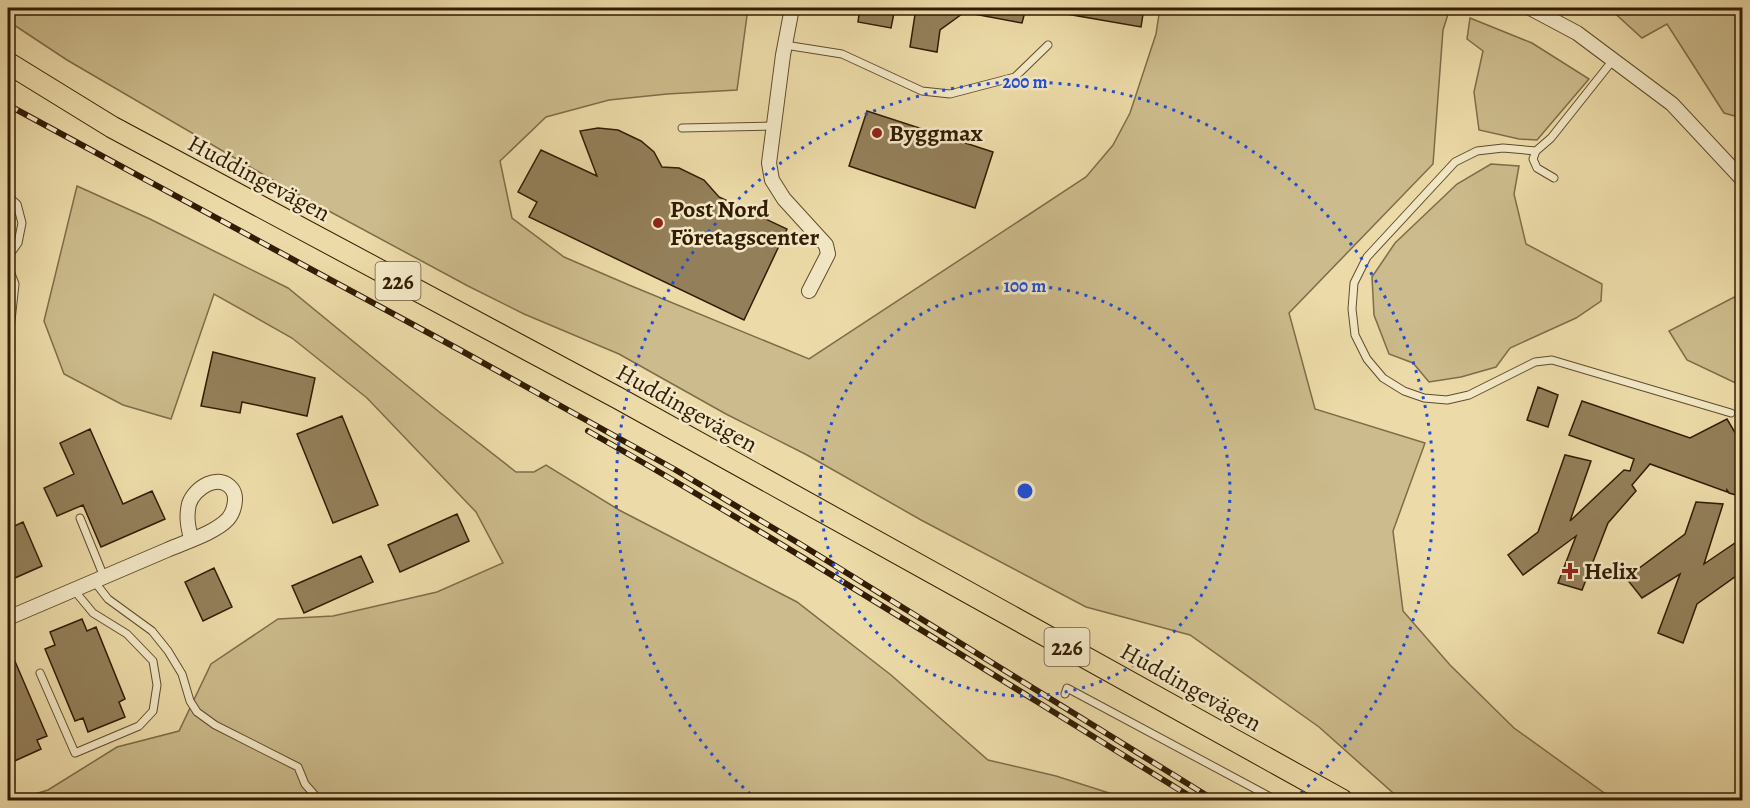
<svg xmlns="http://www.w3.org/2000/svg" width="1750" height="808" font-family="Alegreya,serif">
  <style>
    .green { fill: #ccbb8c; stroke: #7f6c48; stroke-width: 1.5 }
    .building { fill: #937f59; stroke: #321c03; stroke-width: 1.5 }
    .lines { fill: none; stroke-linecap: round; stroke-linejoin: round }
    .service-casing { stroke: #604c2c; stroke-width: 9 }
    .minor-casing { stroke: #604c2c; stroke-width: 16 }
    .primary-casing { stroke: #321c03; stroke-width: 23 }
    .service { stroke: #f3e8c6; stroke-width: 7 }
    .minor { stroke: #f3e8c6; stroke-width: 14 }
    .primary { stroke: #ecdba8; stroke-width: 21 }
    .rail-casing { stroke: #321c03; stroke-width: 6 }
    .rail { stroke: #f3e8c6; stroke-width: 4; stroke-dasharray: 11; stroke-linecap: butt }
    .ring { fill: none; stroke: #1d4ed8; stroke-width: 3; stroke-dasharray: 3 6 }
    .poi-dot { fill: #8f2418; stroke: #f3e8c6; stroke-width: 2 }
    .labels { text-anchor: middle; stroke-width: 5; stroke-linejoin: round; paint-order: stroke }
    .shield { fill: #f3e8c6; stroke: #6c593e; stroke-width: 1.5 }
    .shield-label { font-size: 22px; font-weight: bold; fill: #321c03 }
    .poi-label { font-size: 24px; font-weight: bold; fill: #321c03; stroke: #f3e8c6; text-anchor: start }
    .street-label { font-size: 24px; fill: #321c03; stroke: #f3e8c6 }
    .centre { fill: #1d4ed8; stroke: #f3e8c6; stroke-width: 3 }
    .ring-label { font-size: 18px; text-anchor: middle; font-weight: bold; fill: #1d4ed8; stroke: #f3e8c6; stroke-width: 5; stroke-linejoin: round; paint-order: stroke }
  </style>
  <rect width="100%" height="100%" fill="#ecdba8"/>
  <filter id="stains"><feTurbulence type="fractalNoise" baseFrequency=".00333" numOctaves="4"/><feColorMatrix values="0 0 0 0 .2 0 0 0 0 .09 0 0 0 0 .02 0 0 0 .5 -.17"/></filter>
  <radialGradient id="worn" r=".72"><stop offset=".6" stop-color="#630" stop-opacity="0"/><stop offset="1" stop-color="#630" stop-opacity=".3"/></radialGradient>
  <path class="green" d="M 8,8 L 748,8 L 737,90 L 667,94 L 609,100 L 546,117 L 500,161 L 512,218 L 564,257 L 629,285 L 809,359 L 1086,177 L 1113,145 L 1130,113 L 1156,34 L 1160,8 L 1450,8 L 1443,30 L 1433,164 L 1289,313 L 1315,409 L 1425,443 L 1393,531 L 1403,611 L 1450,665 L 1514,728 L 1614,800 L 1401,800 L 1319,727 L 1190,635 L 1086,607 L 921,520 L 807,455 L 726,414 L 619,354 L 524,314 L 468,286 L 288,189 L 67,60 L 8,21 Z
    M 1609,8 L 1742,8 L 1742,118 L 1724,113 L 1667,24 L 1642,38 Z
    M 1470,18 L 1532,43 L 1589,79 L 1537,140 L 1519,139 L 1479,130 L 1474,92 L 1483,51 L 1467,39 Z
    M 1491,164 L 1519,166 L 1514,194 L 1526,244 L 1602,284 L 1601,301 L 1576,318 L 1510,348 L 1496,367 L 1461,377 L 1429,382 L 1413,363 L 1389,354 L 1374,315 L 1372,277 L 1395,243 L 1457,184 Z
    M 77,186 L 150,219 L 288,288 L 438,411 L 516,472 L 534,472 L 546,465 L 619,510 L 797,602 L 891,675 L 988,760 L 1056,776 L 1131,800 L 15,800 L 48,790 L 117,747 L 179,731 L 211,664 L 278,619 L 333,616 L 437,592 L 503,563 L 476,512 L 367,398 L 292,338 L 214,294 L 171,419 L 123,405 L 64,374 L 44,321 Z
    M 1742,293 L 1742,386 L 1687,360 L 1669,331 Z"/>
  <path class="building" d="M 860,8 L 895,8 L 891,28 L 858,22 Z
    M 916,8 L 1026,8 L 1022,23 L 968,13 L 969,9 L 940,30 L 937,52 L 910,47 Z
    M 1061,8 L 1144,8 L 1141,27 L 1061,13 Z
    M 867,111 L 993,152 L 975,208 L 849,166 Z
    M 598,128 L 618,130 L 641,141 L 654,152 L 662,167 L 679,168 L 704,180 L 719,197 L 787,229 L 744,320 L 529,217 L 537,202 L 518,192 L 541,150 L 597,176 L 580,131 Z
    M 213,352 L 315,378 L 307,416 L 242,402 L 240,413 L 201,406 Z
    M 1538,387 L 1558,395 L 1548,427 L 1527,420 Z
    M 1582,401 L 1690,438 L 1727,419 L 1743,446 L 1743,497 L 1729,493 L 1727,490 L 1727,492 L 1650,464 L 1632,485 L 1636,491 L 1608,523 L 1582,590 L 1558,583 L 1576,536 L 1523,575 L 1508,555 L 1538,532 L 1565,455 L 1591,461 L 1570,521 L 1624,470 L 1630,471 L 1634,459 L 1569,435 Z
    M 342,416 L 378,505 L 333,523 L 297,434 Z
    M 90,429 L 123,504 L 152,491 L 165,519 L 101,547 L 83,505 L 57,516 L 44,488 L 74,474 L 60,443 Z
    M 1696,502 L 1723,504 L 1704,564 L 1735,543 L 1743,553 L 1743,571 L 1697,604 L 1683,643 L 1658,633 L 1680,574 L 1642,598 L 1626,578 L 1685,534 Z
    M 457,514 L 469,541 L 400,572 L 388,545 Z
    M 23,522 L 42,566 L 8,581 L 8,529 Z
    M 361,556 L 373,582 L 304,613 L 292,586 Z
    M 214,568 L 232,607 L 203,621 L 185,582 Z
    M 82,619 L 87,631 L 96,627 L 125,699 L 119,702 L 125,717 L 88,732 L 83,718 L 75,721 L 45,649 L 55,645 L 50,632 Z
    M 8,645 L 47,736 L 37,740 L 41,749 L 8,764 Z"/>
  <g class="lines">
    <g class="service-casing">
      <path id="service" d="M 785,45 L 842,54 L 922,91 L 950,94 L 1015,77 L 1048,45
        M 1613,60 L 1551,138 L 1536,151 L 1503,148 L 1477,151 L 1455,162 L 1367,257 L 1354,283 L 1352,309 L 1355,335 L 1367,359 L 1383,378 L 1404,391 L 1424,398 L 1447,400 L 1469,395 L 1535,362 L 1552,360 L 1731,413
        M 682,128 L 773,126
        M 1536,151 L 1533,159 L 1537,168 L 1554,178
        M 1733,169 L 1742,161
        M 8,196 L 17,204 L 22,223 L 18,243 L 8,257
        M 8,266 L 15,284 L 8,348
        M 80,518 L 104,577
        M 94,581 L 108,599 L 152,631 L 168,651 L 182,674 L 190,701 L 197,712 L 215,725 L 298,767 L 305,784 L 319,800
        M 40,673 L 75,753 L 139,726 L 153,711 L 157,685 L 153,661 L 127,634 L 93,613 L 74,590
        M 1065,694 L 1067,688 L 1276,800"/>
    </g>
    <g class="minor-casing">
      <path id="minor" d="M 792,8 L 783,55 L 769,163 L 772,180 L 784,199 L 826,245 L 828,254 L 809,291
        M 1530,8 L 1577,33 L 1672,104 L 1742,179
        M 8,618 C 61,595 114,573 167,550 C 185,542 215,533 228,519 C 234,512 238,497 232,489 C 219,472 194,488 189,504 C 186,517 188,526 191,539"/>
    </g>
    <g class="primary-casing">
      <path id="primary" d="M 8,63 L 112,127 L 618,398 L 1342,800"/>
    </g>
    <use href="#service" class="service"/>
    <use href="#minor" class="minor"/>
    <use href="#primary" class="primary"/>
    <g class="rail-casing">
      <path id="rail" d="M 8,105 L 460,350 L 674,469 L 800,544 L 1214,800
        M 588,431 C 794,548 994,676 1196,800"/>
    </g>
    <use href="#rail" class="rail"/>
  </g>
  <g class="ring">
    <circle cx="1025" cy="491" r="205"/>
    <path d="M757 800A409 409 0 1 1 1293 800"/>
  </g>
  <g class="poi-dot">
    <circle cx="877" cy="133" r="6"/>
    <circle cx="658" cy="223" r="6"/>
    <path d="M1567 562h6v6h6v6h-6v6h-6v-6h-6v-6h6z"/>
  </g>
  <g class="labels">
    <g class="shield">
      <rect x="375.5" y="262" width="45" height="38" rx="4.5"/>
      <rect x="1044.5" y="628" width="45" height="38" rx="4.5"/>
    </g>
    <g class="shield-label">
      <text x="398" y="289">226</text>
      <text x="1067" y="655">226</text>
    </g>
    <g class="poi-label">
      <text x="889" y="141">Byggmax</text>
      <text x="670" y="217">Post Nord<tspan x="670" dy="28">Företagscenter</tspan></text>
      <text x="1584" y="579">Helix</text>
    </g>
    <g class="street-label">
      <text transform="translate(259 178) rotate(28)" y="8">Huddingevägen</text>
      <text transform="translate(687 408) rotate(29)" y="8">Huddingevägen</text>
      <text transform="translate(1191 687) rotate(29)" y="8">Huddingevägen</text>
    </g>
  </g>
  <circle cx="1025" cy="491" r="9" class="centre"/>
  <g class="ring-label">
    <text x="1025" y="88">200 m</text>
    <text x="1025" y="292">100 m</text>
  </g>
  <rect width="1750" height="808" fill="none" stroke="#ecdba8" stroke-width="30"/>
  <rect x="9" y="9" width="1732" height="790" fill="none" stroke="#321c03" stroke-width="3"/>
  <rect x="15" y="15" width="1720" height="778" fill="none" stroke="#321c03" stroke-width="1.5"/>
  <rect width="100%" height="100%" filter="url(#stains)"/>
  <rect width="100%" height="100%" fill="url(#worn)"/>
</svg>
